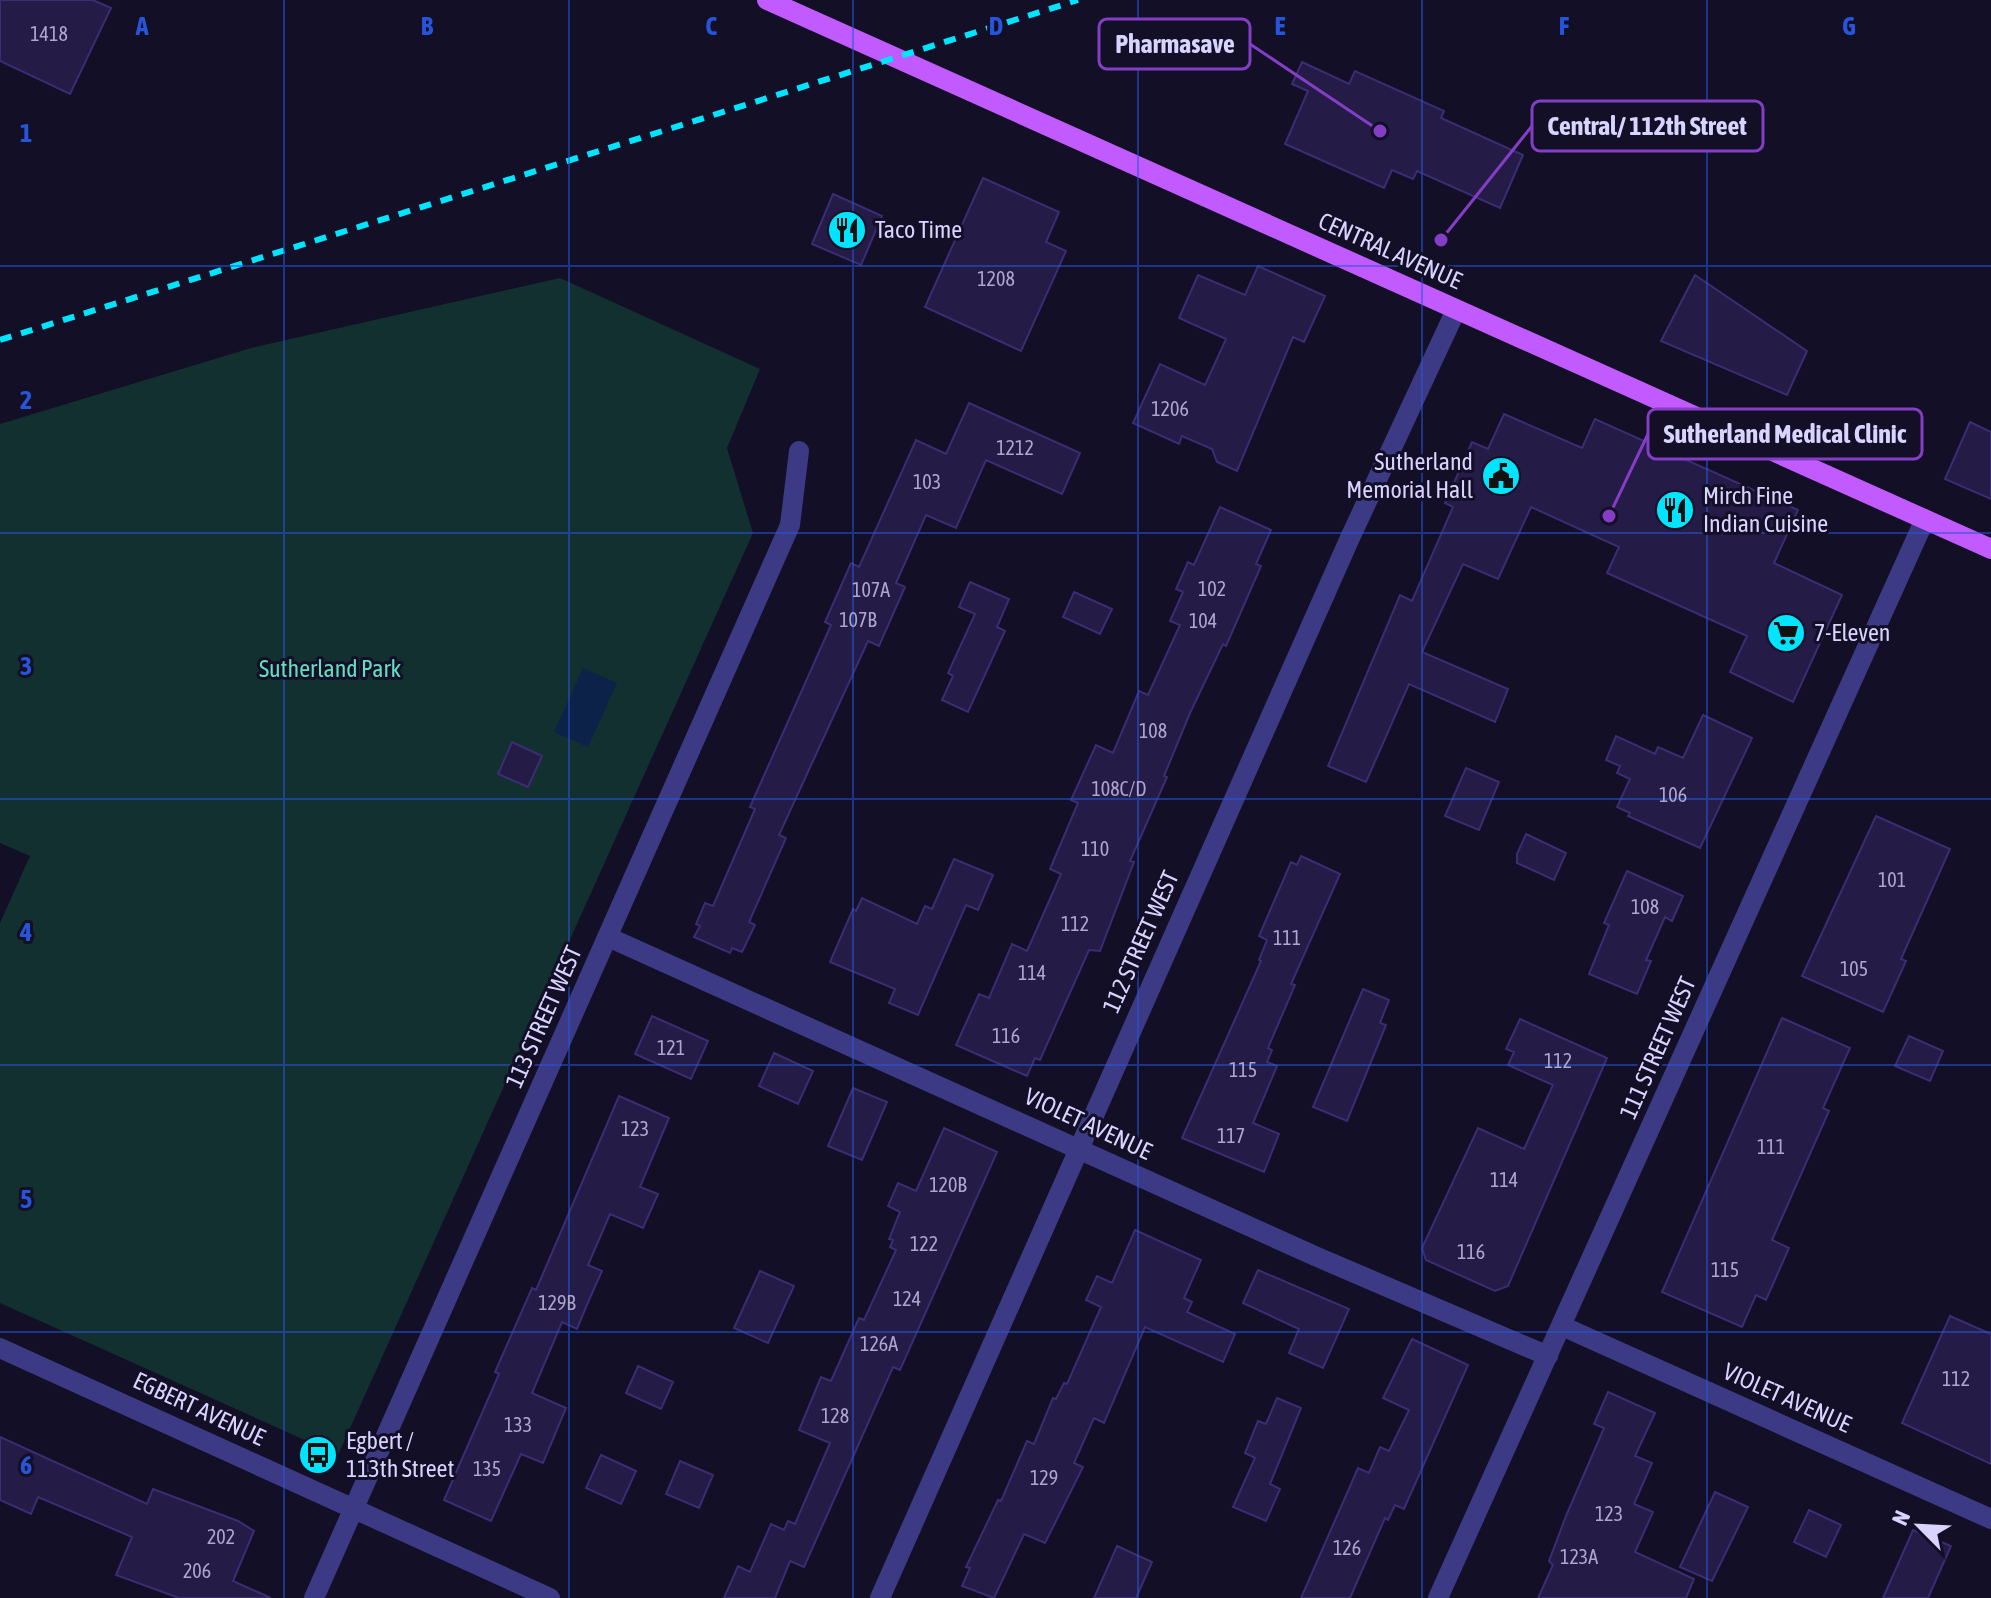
<svg xmlns="http://www.w3.org/2000/svg" width="1991" height="1598" font-family="'Asap Condensed',sans-serif">
  <style>
    .green { fill: #12302f }
    .water { fill: #0c2248 }
    .building { fill: #241b47; stroke: #3b2d73; stroke-width: 2 }
    .lines { fill: none; stroke-linecap: round; stroke-linejoin: round }
    .minor { stroke: #3d3a85; stroke-width: 20 }
    .major { stroke: #c25bff; stroke-width: 20 }
    .rail { stroke: #00e5ff; stroke-width: 6; stroke-dasharray: 12 10; stroke-linecap: butt }
    .grid { fill: none; stroke: #2655da; stroke-width: 2; stroke-opacity: 0.55 }
    .labels { text-anchor: middle; stroke-width: 6; stroke-linejoin: round; paint-order: stroke }
    .number-label { font-size: 20px; fill: #aca6d1 }
    .poi-label { font-size: 24px; fill: #d9d4ff; stroke: #130f26; text-anchor: start }
    .street-label { font-size: 24px; fill: #d9d4ff; stroke: #130f26 }
    .park-label { font-size: 24px; fill: #5fe0c0; stroke: #130f26 }
    .grid-label { font-size: 26px; text-anchor: middle; font-weight: bold; fill: #2655da; stroke: #130f26; stroke-width: 6; stroke-linejoin: round; paint-order: stroke }
    .leader { fill: none; stroke: #843dc5; stroke-width: 3 }
    .callout-dot { fill: #843dc5; stroke: #130f26; stroke-width: 3 }
    .callout { fill: #130f26; stroke: #843dc5; stroke-width: 3 }
    .callout-label { font-size: 26px; text-anchor: middle; font-weight: bold; fill: #d9d4ff }
  </style>
  <rect width="100%" height="100%" fill="#130f26"/>
  <path class="green" d="M 560,278 L 760,369 L 727,448 L 753,533 L 338,1455 L 0,1303 L 0,923 L 30,856 L 0,843 L 0,424 L 251,348 Z"/>
  <path class="water" d="M 583,668 L 617,683 L 588,747 L 554,732 Z"/>
  <path class="building" d="M 0,0 L 93,0 L 111,8 L 70,94 L 0,61 Z
    M 1302,62 L 1349,84 L 1355,71 L 1444,111 L 1441,118 L 1523,155 L 1500,208 L 1417,171 L 1413,179 L 1392,170 L 1384,188 L 1285,144 L 1308,91 L 1292,84 Z
    M 983,178 L 1059,212 L 1046,242 L 1066,251 L 1021,351 L 925,307 Z
    M 833,194 L 882,216 L 861,265 L 812,244 Z
    M 1258,266 L 1325,296 L 1304,342 L 1293,337 L 1237,471 L 1217,462 L 1212,449 L 1182,436 L 1179,444 L 1133,423 L 1160,364 L 1205,385 L 1226,339 L 1179,318 L 1198,275 L 1245,295 Z
    M 1695,275 L 1807,351 L 1787,395 L 1661,341 Z
    M 969,403 L 1080,453 L 1062,494 L 986,460 L 956,528 L 926,515 L 896,583 L 905,587 L 879,646 L 868,641 L 779,835 L 786,838 L 749,922 L 755,925 L 742,952 L 732,948 L 730,953 L 694,937 L 700,926 L 696,924 L 705,903 L 713,906 L 755,809 L 750,807 L 831,625 L 825,622 L 851,563 L 859,567 L 916,440 L 946,454 Z
    M 1504,414 L 1582,448 L 1595,419 L 1798,510 L 1774,563 L 1842,595 L 1793,702 L 1730,672 L 1747,636 L 1607,573 L 1619,547 L 1531,507 L 1498,579 L 1463,564 L 1422,652 L 1508,689 L 1495,722 L 1409,684 L 1366,782 L 1328,766 L 1400,595 L 1412,601 L 1453,507 L 1445,503 L 1472,442 L 1488,449 Z
    M 1970,422 L 1991,432 L 1991,499 L 1945,479 Z
    M 1220,507 L 1271,530 L 1256,564 L 1261,566 L 1226,646 L 1223,644 L 1190,713 L 1164,776 L 1167,777 L 1130,861 L 1134,862 L 1100,951 L 1089,950 L 1040,1060 L 1035,1058 L 1027,1076 L 956,1045 L 979,994 L 989,998 L 1012,944 L 1027,951 L 1061,874 L 1050,869 L 1078,803 L 1071,800 L 1096,745 L 1113,753 L 1139,691 L 1148,695 L 1180,625 L 1170,621 L 1183,592 L 1176,589 L 1188,562 L 1194,565 Z
    M 970,582 L 1009,599 L 997,627 L 1005,631 L 968,712 L 942,700 L 953,676 L 948,673 L 975,614 L 959,607 Z
    M 1074,592 L 1112,609 L 1100,634 L 1063,617 Z
    M 1703,715 L 1752,738 L 1700,848 L 1628,816 L 1630,813 L 1617,807 L 1630,779 L 1617,773 L 1620,766 L 1606,760 L 1616,736 L 1655,754 L 1658,747 L 1683,758 Z
    M 512,742 L 542,756 L 528,787 L 498,774 Z
    M 1466,768 L 1499,782 L 1479,830 L 1445,816 Z
    M 1876,816 L 1950,849 L 1901,959 L 1906,961 L 1883,1012 L 1802,976 Z
    M 1526,834 L 1566,853 L 1554,880 L 1517,863 L 1517,854 Z
    M 1301,856 L 1340,874 L 1291,984 L 1295,985 L 1268,1048 L 1272,1050 L 1267,1062 L 1277,1066 L 1253,1123 L 1279,1134 L 1264,1172 L 1182,1138 L 1261,961 L 1259,960 L 1267,940 L 1259,936 L 1291,862 L 1297,865 Z
    M 954,859 L 993,875 L 978,910 L 966,905 L 918,1015 L 889,1003 L 895,989 L 830,962 L 853,909 L 856,911 L 862,898 L 917,924 L 925,906 L 932,909 Z
    M 1627,871 L 1683,896 L 1672,921 L 1665,917 L 1646,960 L 1651,961 L 1637,994 L 1589,974 L 1609,925 L 1604,923 Z
    M 1363,989 L 1389,1000 L 1380,1023 L 1386,1025 L 1347,1121 L 1313,1107 Z
    M 652,1016 L 708,1041 L 691,1079 L 635,1054 Z
    M 1782,1018 L 1850,1048 L 1823,1108 L 1829,1111 L 1772,1240 L 1789,1248 L 1766,1300 L 1756,1295 L 1742,1327 L 1662,1292 Z
    M 1520,1019 L 1607,1058 L 1508,1286 L 1495,1291 L 1426,1260 L 1422,1248 L 1478,1128 L 1524,1149 L 1553,1085 L 1508,1065 L 1514,1052 L 1506,1049 Z
    M 1909,1036 L 1943,1051 L 1930,1081 L 1895,1066 Z
    M 774,1053 L 813,1071 L 798,1104 L 759,1086 Z
    M 853,1088 L 887,1102 L 862,1160 L 828,1146 Z
    M 619,1096 L 669,1118 L 640,1187 L 658,1194 L 643,1228 L 610,1214 L 588,1265 L 602,1271 L 589,1300 L 577,1329 L 562,1322 L 532,1393 L 566,1408 L 543,1463 L 521,1454 L 491,1521 L 444,1500 L 499,1374 L 495,1372 L 532,1288 L 536,1290 Z
    M 944,1128 L 997,1152 L 900,1370 L 893,1367 L 804,1567 L 790,1561 L 775,1598 L 724,1598 L 738,1566 L 750,1572 L 771,1524 L 784,1530 L 788,1521 L 795,1524 L 830,1443 L 799,1430 L 821,1377 L 831,1381 L 859,1318 L 864,1320 L 896,1250 L 890,1247 L 893,1240 L 889,1239 L 900,1212 L 888,1206 L 898,1183 L 916,1191 Z
    M 1135,1230 L 1201,1260 L 1184,1298 L 1192,1302 L 1187,1312 L 1235,1334 L 1223,1362 L 1145,1327 L 1104,1423 L 1094,1418 L 1074,1463 L 1083,1467 L 1045,1543 L 1024,1534 L 994,1598 L 962,1586 L 970,1568 L 966,1567 L 998,1500 L 1001,1501 L 1027,1441 L 1034,1444 L 1053,1398 L 1056,1399 L 1064,1383 L 1067,1384 L 1101,1307 L 1086,1300 L 1097,1276 L 1112,1283 Z
    M 1258,1270 L 1349,1309 L 1323,1368 L 1289,1353 L 1299,1329 L 1243,1303 Z
    M 760,1271 L 794,1286 L 768,1343 L 734,1328 Z
    M 1950,1316 L 1991,1334 L 1991,1464 L 1902,1423 Z
    M 1412,1339 L 1468,1365 L 1404,1509 L 1395,1505 L 1388,1520 L 1385,1518 L 1350,1598 L 1301,1598 L 1358,1468 L 1369,1473 L 1380,1447 L 1389,1451 L 1409,1410 L 1383,1398 Z
    M 638,1366 L 673,1382 L 661,1409 L 626,1393 Z
    M 1608,1392 L 1655,1413 L 1635,1456 L 1652,1463 L 1634,1504 L 1653,1512 L 1635,1552 L 1694,1579 L 1686,1598 L 1538,1598 L 1553,1565 L 1549,1561 L 1566,1516 L 1604,1428 L 1594,1424 Z
    M 1277,1398 L 1301,1408 L 1270,1484 L 1280,1489 L 1266,1521 L 1233,1507 L 1255,1458 L 1245,1453 L 1258,1421 L 1266,1424 Z
    M 0,1437 L 147,1504 L 153,1489 L 238,1521 L 254,1531 L 233,1581 L 271,1598 L 179,1598 L 116,1575 L 132,1537 L 38,1497 L 31,1514 L 0,1500 Z
    M 601,1455 L 636,1471 L 621,1504 L 586,1488 Z
    M 680,1461 L 713,1475 L 699,1508 L 666,1494 Z
    M 1715,1492 L 1748,1507 L 1712,1581 L 1680,1567 Z
    M 1809,1510 L 1841,1525 L 1826,1557 L 1794,1542 Z
    M 1913,1530 L 1951,1546 L 1928,1598 L 1883,1598 Z
    M 1117,1546 L 1152,1562 L 1136,1598 L 1094,1598 Z"/>
  <g class="lines">
    <path class="minor" d="M 608,937 L 1315,1256 L 1548,1356
      M 1562,1326 L 1991,1519
      M 0,1348 L 550,1598
      M 314,1598 L 790,525 L 799,451
      M 880,1598 L 1349,540 L 1456,310
      M 1438,1598 L 1925,519"/>
    <path class="major" d="M 767,0 L 1991,549"/>
    <path class="rail" d="M 0,340 L 1078,0"/>
  </g>
  <path class="grid" d="M 284,0 L 284,1598M 569,0 L 569,1598M 853,0 L 853,1598M 1138,0 L 1138,1598M 1422,0 L 1422,1598M 1707,0 L 1707,1598M 0,266 L 1991,266M 0,533 L 1991,533M 0,799 L 1991,799M 0,1065 L 1991,1065M 0,1332 L 1991,1332"/>
  <defs>
    <g id="restaurant-disc" transform="scale(2)"><circle r="9.5" fill="#00e5ff" stroke="#130f26"/><path d="M-5-6h1v4h1v-4h1v4h1v-4h1v5L-1.5 .5V6h-2V.5L-5-1ZM5-6V6H3V1.5H1.5Q1.5-4 5-6Z" fill="#111"/></g>
    <g id="civic-disc" transform="scale(2)"><circle r="9.5" fill="#00e5ff" stroke="#130f26"/><path d="M-.6-6.5H3V-4.5H.6V-3L4-1V1h2V6H-6V1h2V-1L-.6-3ZM-1.2 2.5V6h2.4V2.5Z" fill="#111"/></g>
    <g id="supermarket-disc" transform="scale(2)"><circle r="9.5" fill="#00e5ff" stroke="#130f26"/><path d="M-6-5.5h2.5l.6 2H6L4.5 2H-2.5L-4.4-4H-6ZM-1.5 3.2a1.3 1.3 0 1 0 .1 0ZM3 3.2a1.3 1.3 0 1 0 .1 0Z" fill="#111"/></g>
    <g id="bus-disc" transform="scale(2)"><circle r="9.5" fill="#00e5ff" stroke="#130f26"/><path d="M-5-6H5V4H4V6H2V4H-2V6H-4V4H-5ZM-3.5-4V0h7V-4ZM-3.5 1.2v1.5H-2V1.2ZM2 1.2v1.5H3.5V1.2Z" fill="#111"/></g>
  </defs>
  <g fill-rule="evenodd">
    <use href="#restaurant-disc" x="847" y="230"/>
    <use href="#civic-disc" x="1501" y="476"/>
    <use href="#restaurant-disc" x="1675" y="510"/>
    <use href="#supermarket-disc" x="1786" y="633"/>
    <use href="#bus-disc" x="318" y="1455"/>
  </g>
  <g class="labels">
    <g class="number-label">
      <text x="49" y="41">1418</text>
      <text x="996" y="286">1208</text>
      <text x="1170" y="416">1206</text>
      <text x="1015" y="455">1212</text>
      <text x="927" y="489">103</text>
      <text x="1212" y="596">102</text>
      <text x="871" y="597">107A</text>
      <text x="858" y="627">107B</text>
      <text x="1203" y="628">104</text>
      <text x="1153" y="738">108</text>
      <text x="1119" y="796">108C/D</text>
      <text x="1673" y="802">106</text>
      <text x="1095" y="856">110</text>
      <text x="1892" y="887">101</text>
      <text x="1645" y="914">108</text>
      <text x="1075" y="931">112</text>
      <text x="1287" y="945">111</text>
      <text x="1854" y="976">105</text>
      <text x="1032" y="980">114</text>
      <text x="1006" y="1043">116</text>
      <text x="671" y="1055">121</text>
      <text x="1558" y="1068">112</text>
      <text x="1243" y="1077">115</text>
      <text x="635" y="1136">123</text>
      <text x="1231" y="1143">117</text>
      <text x="1771" y="1154">111</text>
      <text x="1504" y="1187">114</text>
      <text x="948" y="1192">120B</text>
      <text x="924" y="1251">122</text>
      <text x="1471" y="1259">116</text>
      <text x="1725" y="1277">115</text>
      <text x="907" y="1306">124</text>
      <text x="557" y="1310">129B</text>
      <text x="879" y="1351">126A</text>
      <text x="1956" y="1386">112</text>
      <text x="835" y="1423">128</text>
      <text x="518" y="1432">133</text>
      <text x="487" y="1476">135</text>
      <text x="1044" y="1485">129</text>
      <text x="1609" y="1521">123</text>
      <text x="221" y="1544">202</text>
      <text x="1347" y="1555">126</text>
      <text x="1579" y="1564">123A</text>
      <text x="197" y="1578">206</text>
    </g>
    <g class="poi-label">
      <text x="875" y="238">Taco Time</text>
      <text x="1473" y="470" text-anchor="end">Sutherland<tspan x="1473" dy="28">Memorial Hall</tspan></text>
      <text x="1703" y="504">Mirch Fine<tspan x="1703" dy="28">Indian Cuisine</tspan></text>
      <text x="1814" y="641">7-Eleven</text>
      <text x="346" y="1449">Egbert /<tspan x="346" dy="28">113th Street</tspan></text>
    </g>
    <g class="street-label">
      <text transform="translate(1390 251) rotate(24)" y="8">CENTRAL AVENUE</text>
      <text transform="translate(1141 942) rotate(-66)" y="8">112 STREET WEST</text>
      <text transform="translate(544 1017) rotate(-66)" y="8">113 STREET WEST</text>
      <text transform="translate(1658 1048) rotate(-66)" y="8">111 STREET WEST</text>
      <text transform="translate(1088 1124) rotate(25)" y="8">VIOLET AVENUE</text>
      <text transform="translate(1787 1398) rotate(24)" y="8">VIOLET AVENUE</text>
      <text transform="translate(199 1409) rotate(25)" y="8">EGBERT AVENUE</text>
    </g>
    <g class="park-label">
      <text x="330" y="677">Sutherland Park</text>
    </g>
  </g>
  <g class="grid-label">
    <text x="142" y="35">A</text>
    <text x="427" y="35">B</text>
    <text x="711" y="35">C</text>
    <text x="996" y="35">D</text>
    <text x="1280" y="35">E</text>
    <text x="1564" y="35">F</text>
    <text x="1849" y="35">G</text>
    <text x="26" y="142">1</text>
    <text x="26" y="409">2</text>
    <text x="26" y="675">3</text>
    <text x="26" y="941">4</text>
    <text x="26" y="1208">5</text>
    <text x="26" y="1474">6</text>
  </g>
  <path class="leader" d="M1380 131L1250 44M1441 240L1532 126M1609 516L1648 434"/>
  <g class="callout-dot">
    <circle cx="1380" cy="131" r="8"/>
    <circle cx="1441" cy="240" r="8"/>
    <circle cx="1609" cy="516" r="8"/>
  </g>
  <g class="callout">
    <rect x="1099" y="19" width="151" height="50" rx="8"/>
    <rect x="1532" y="101" width="231" height="50" rx="8"/>
    <rect x="1648" y="409" width="274" height="50" rx="8"/>
  </g>
  <g class="callout-label">
    <text x="1175" y="53">Pharmasave</text>
    <text x="1647" y="135">Central/ 112th Street</text>
    <text x="1785" y="443">Sutherland Medical Clinic</text>
  </g>
  <g transform="translate(1919 1526) rotate(294)" stroke="#130f26" stroke-width="6" paint-order="stroke">
  <path d="M0-6L14 30L0 20L-14 30Z" fill="#d9d4ff"/>
  <text y="-12" font-size="22" font-weight="bold" text-anchor="middle" fill="#d9d4ff">N</text>
  </g>
</svg>
